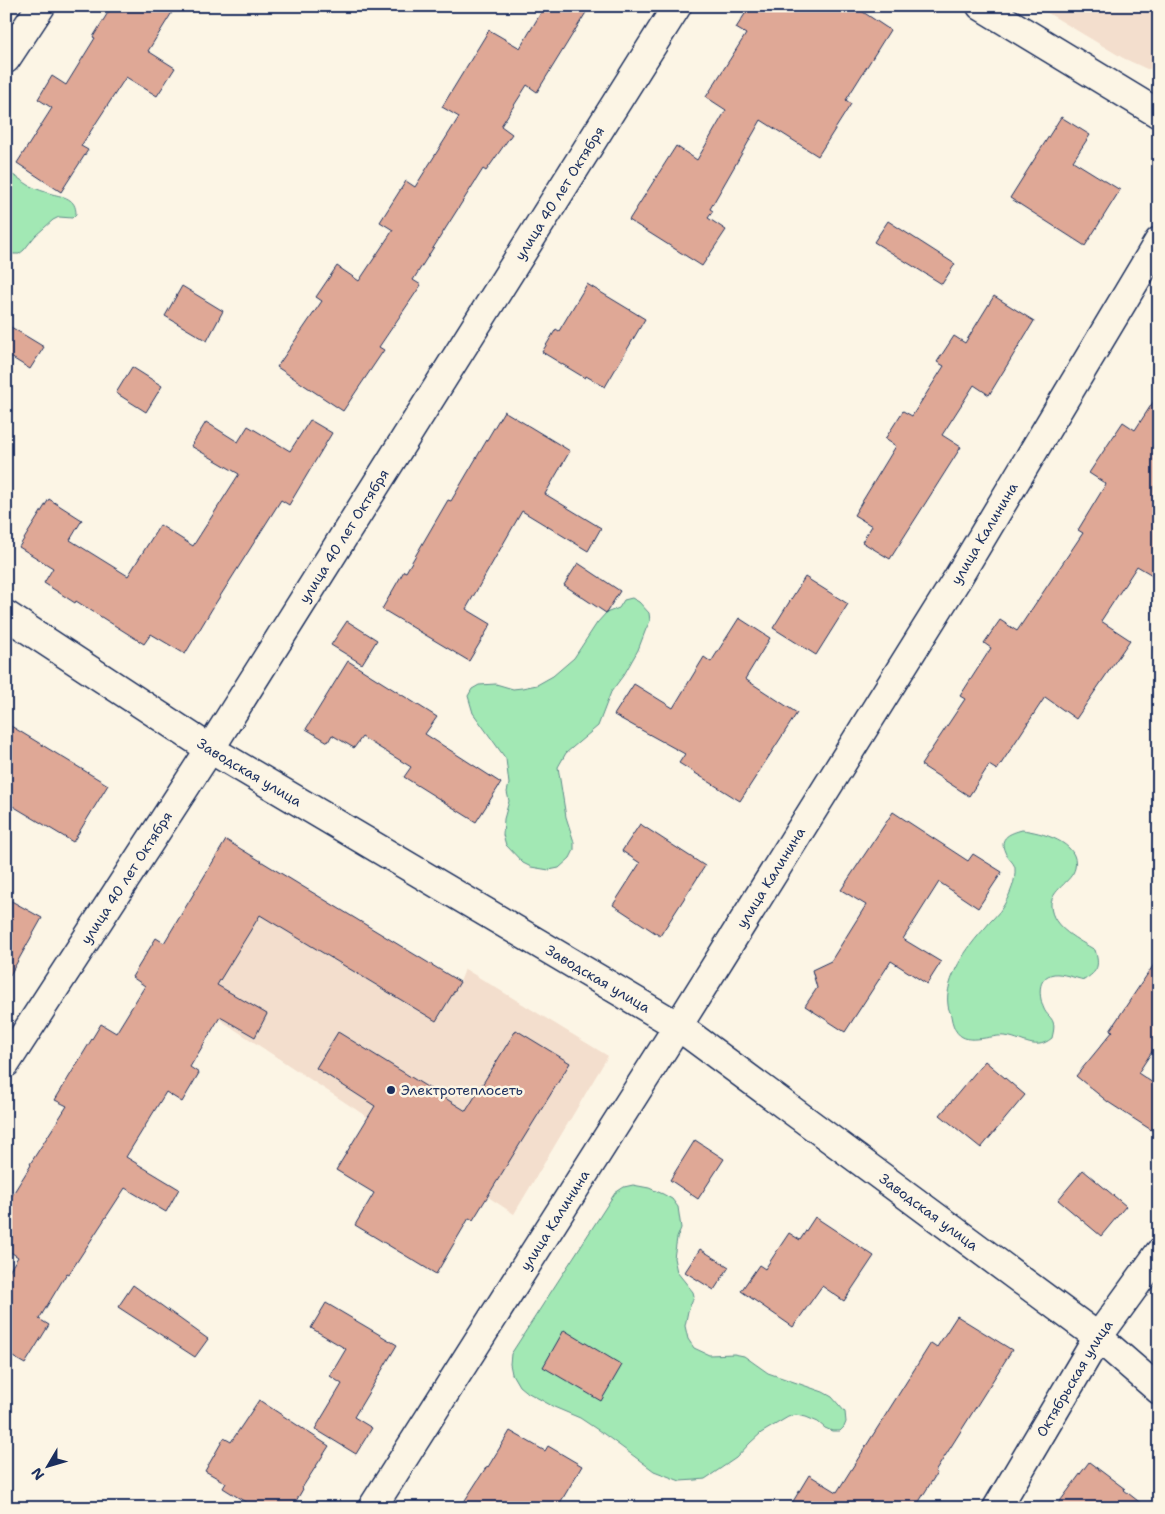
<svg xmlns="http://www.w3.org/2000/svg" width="1165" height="1514" font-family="'Shantell Sans',sans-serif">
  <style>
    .built { fill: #f3decd }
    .green { fill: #a2e8b4; stroke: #5e8c89 }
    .building { fill: #dfa896; stroke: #1b2f5e }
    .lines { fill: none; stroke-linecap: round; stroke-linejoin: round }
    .street-casing { stroke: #1b2f5e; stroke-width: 31 }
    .secondary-casing { stroke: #1b2f5e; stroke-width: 31 }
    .street { stroke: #fcf5e5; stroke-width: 28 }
    .secondary { stroke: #fcf5e5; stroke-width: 28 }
    .poi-dot { fill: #1b2f5e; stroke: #fcf5e5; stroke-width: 2 }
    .labels { text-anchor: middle; stroke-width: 5; stroke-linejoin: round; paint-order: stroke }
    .street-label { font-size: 14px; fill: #1b2f5e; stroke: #fcf5e5 }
    .poi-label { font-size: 14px; fill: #1b2f5e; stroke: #fcf5e5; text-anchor: start }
  </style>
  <rect width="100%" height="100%" fill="#fcf5e5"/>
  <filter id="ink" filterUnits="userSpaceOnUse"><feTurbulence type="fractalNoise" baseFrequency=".02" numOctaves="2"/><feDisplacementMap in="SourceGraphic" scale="10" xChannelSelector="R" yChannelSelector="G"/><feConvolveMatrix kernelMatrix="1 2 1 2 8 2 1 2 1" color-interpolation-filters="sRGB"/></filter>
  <g filter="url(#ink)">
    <path class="built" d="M 1036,6 L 1159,6 L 1159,68 L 1147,69 L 1123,58 Z
      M 226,840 L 460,982 L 465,969 L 608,1056 L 514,1214 L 172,988 L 158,993 L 132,977 L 156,938 L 165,943 Z"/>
    <path class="green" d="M 6,172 C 15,175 22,181 30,186 C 36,189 45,192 52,194 C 64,197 76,198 76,214 L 72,218 L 59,217 L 53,220 L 35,236 L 24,250 L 19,254 L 13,254 L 6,251 Z
      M 632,598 L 639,602 L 649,613 L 650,621 L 646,629 L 638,650 L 625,673 L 611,692 L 598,726 L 566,753 L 558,767 L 566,817 L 574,842 L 574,850 L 570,858 L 559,868 L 549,870 L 531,867 L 523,863 L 506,845 L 503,835 L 504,819 L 509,801 L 507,792 L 509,784 L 506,759 L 473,713 L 468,696 L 472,689 L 479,685 L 496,684 L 513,689 L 522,688 L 537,685 L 553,676 L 574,658 L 597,623 L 606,613 L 619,608 L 624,600 Z
      M 1022,830 C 1040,832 1081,842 1075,868 C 1072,882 1050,890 1051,906 C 1052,928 1079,940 1095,950 C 1100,966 1098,971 1084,980 C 1076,978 1061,973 1054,974 C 1036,977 1039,997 1044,1009 C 1046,1014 1052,1018 1053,1022 C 1055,1027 1053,1033 1052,1038 C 1033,1054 1020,1034 998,1036 C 975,1039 956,1047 951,1016 C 951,1013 948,1009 948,1005 C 944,979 968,946 985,928 C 991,920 999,914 1004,905 C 1010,894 1016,881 1015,868 C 1014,862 1007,858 1005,852 C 998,837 1011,833 1022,830 Z
      M 633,1185 L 649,1188 L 663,1194 L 672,1199 L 678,1207 L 681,1228 L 677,1238 L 674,1258 L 677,1272 L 693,1292 L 694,1296 L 688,1311 L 685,1326 L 688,1339 L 694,1348 L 709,1355 L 734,1354 L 744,1356 L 768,1373 L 823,1392 L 832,1397 L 845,1412 L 846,1422 L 844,1427 L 840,1431 L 832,1431 L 825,1428 L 818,1422 L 806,1417 L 796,1415 L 788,1417 L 761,1433 L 750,1443 L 736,1458 L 711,1475 L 705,1479 L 696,1480 L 680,1481 L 654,1471 L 604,1434 L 580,1418 L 554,1407 L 525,1391 L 519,1386 L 512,1374 L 510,1364 L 511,1354 L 615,1193 L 624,1187 Z"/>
    <path class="building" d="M 112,6 L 176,6 L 148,51 L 175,68 L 157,96 L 126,77 L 81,146 L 88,150 L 61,192 L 17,163 L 52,108 L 38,99 L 52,76 L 66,85 L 95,38 L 93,37 Z
      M 545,6 L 590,6 L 537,92 L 527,85 L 501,126 L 512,134 L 486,171 L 483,169 L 413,280 L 421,285 L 379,347 L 384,350 L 343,411 L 277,367 L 322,301 L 316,297 L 337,266 L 359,281 L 393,230 L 380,222 L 406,181 L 415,187 L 459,117 L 442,107 L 489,30 L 520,48 Z
      M 750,6 L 854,6 L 890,30 L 846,100 L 851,104 L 818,156 L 761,120 L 710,209 L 713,211 L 708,218 L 726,230 L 702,266 L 629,220 L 676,146 L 697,160 L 726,110 L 706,97 L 746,34 L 736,28 Z
      M 1061,117 L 1090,135 L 1073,161 L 1120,190 L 1085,246 L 1010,198 Z
      M 888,221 L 955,264 L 942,284 L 874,242 Z
      M 587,284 L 645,319 L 605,387 L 586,376 L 585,378 L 542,352 L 556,329 L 559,331 Z
      M 182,286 L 223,311 L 207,341 L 165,316 Z
      M 994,296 L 1034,321 L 989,395 L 974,385 L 942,435 L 961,447 L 890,559 L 862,542 L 872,526 L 854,515 L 896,446 L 885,439 L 903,411 L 912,416 L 944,366 L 937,362 L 954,336 L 965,343 Z
      M 6,324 L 44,347 L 30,369 L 6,354 Z
      M 132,367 L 162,386 L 146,412 L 116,393 Z
      M 1159,393 L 1159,579 L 1137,566 L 1101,621 L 1130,640 L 1076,719 L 1045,697 L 997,770 L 989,765 L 969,796 L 921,765 L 965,699 L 960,696 L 991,648 L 984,643 L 1000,620 L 1017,631 L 1083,533 L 1078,530 L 1106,484 L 1089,473 L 1123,422 L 1135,430 Z
      M 504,411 L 570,451 L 545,494 L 601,528 L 588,551 L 522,511 L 466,609 L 491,624 L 469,661 L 382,609 L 404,571 L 406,572 L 448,500 L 451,501 Z
      M 310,420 L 332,433 L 289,505 L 281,500 L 212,609 L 185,654 L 151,634 L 144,644 L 76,601 L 75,603 L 44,583 L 53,568 L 19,547 L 49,499 L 82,520 L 70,540 L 128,576 L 160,525 L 193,546 L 239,474 L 191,446 L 206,422 L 238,442 L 248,426 L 290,451 Z
      M 578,563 L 620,591 L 606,613 L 564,585 Z
      M 805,577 L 848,604 L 816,655 L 773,628 Z
      M 739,618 L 770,638 L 745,679 L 797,713 L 740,801 L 679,763 L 685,754 L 614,715 L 634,684 L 673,708 L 704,657 L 711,662 Z
      M 347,621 L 377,640 L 362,664 L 331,645 Z
      M 348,661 L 437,717 L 425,734 L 501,783 L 476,822 L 404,777 L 411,767 L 362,737 L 354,748 L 332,735 L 328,742 L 306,729 Z
      M 6,723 L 108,785 L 73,842 L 6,802 Z
      M 893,812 L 968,861 L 973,854 L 1002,872 L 978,908 L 939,882 L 903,939 L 941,962 L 927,984 L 891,961 L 845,1032 L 805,1006 L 817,988 L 812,970 L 831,961 L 866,905 L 841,890 Z
      M 640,824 L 705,866 L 660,936 L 613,905 L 640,863 L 622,851 Z
      M 226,840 L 460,982 L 436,1021 L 260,915 L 217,985 L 267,1014 L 255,1037 L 220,1017 L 190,1067 L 199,1073 L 182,1102 L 166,1092 L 126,1157 L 179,1189 L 166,1212 L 125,1188 L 69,1274 L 67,1273 L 39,1319 L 49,1325 L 25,1364 L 6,1353 L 6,1276 L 18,1257 L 6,1249 L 6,1205 L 31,1165 L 30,1164 L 67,1106 L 55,1100 L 101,1024 L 116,1033 L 145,986 L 132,977 L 156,938 L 164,943 Z
      M 6,898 L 42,918 L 6,982 Z
      M 1159,957 L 1159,1041 L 1138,1073 L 1159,1087 L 1159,1135 L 1108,1102 L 1076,1076 L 1113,1031 L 1110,1030 Z
      M 516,1030 L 570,1063 L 473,1220 L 469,1218 L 436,1274 L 355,1225 L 374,1193 L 336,1170 L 375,1106 L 316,1068 L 338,1032 L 466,1111 Z
      M 985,1061 L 1025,1095 L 981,1148 L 940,1115 Z
      M 695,1140 L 724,1159 L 698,1199 L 670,1180 Z
      M 1083,1170 L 1126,1206 L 1101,1236 L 1058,1200 Z
      M 815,1217 L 874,1256 L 844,1301 L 822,1286 L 793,1327 L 741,1291 L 759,1265 L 765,1269 L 789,1233 L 800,1240 Z
      M 700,1249 L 729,1267 L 714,1290 L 685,1272 Z
      M 133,1285 L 208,1339 L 195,1357 L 118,1307 Z
      M 326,1303 L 397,1345 L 354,1417 L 372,1428 L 356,1454 L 315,1429 L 342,1384 L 330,1376 L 346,1349 L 311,1328 Z
      M 957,1316 L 1012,1350 L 935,1472 L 937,1473 L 915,1508 L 789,1508 L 809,1475 L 837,1492 L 931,1343 L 937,1347 Z
      M 564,1330 L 622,1365 L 601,1401 L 543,1367 Z
      M 259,1400 L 329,1446 L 302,1488 L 303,1489 L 292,1508 L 255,1508 L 223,1488 L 226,1483 L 205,1471 L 224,1438 L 231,1442 Z
      M 510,1431 L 545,1451 L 548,1446 L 582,1466 L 557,1508 L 460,1508 L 487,1466 L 488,1467 Z
      M 1089,1462 L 1125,1489 L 1124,1490 L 1147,1508 L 1055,1508 Z"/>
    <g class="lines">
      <g class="street-casing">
        <g id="street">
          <path d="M 981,6 L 1159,114"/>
          <path d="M 6,59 L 41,6"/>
          <path id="s1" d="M 6,615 L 210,749 L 678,1026 L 1098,1337 L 1159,1390"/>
          <path id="s2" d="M 6,1063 L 210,749 L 677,6"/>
          <path id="s3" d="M 997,1508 L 1098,1337 L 1159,1253"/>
        </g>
      </g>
      <g class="secondary-casing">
        <g id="secondary">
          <path id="s4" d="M 372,1508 L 678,1026 L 957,579 L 1159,241"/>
        </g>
      </g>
      <use href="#street" class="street"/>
      <use href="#secondary" class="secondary"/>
    </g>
  </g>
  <circle class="poi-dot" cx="391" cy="1090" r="5"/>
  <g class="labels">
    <g class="street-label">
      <text dy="5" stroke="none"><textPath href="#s2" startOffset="1031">улица 40 лет Октября</textPath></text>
      <text dy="5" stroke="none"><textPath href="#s4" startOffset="1151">улица Калинина</textPath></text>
      <text dy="5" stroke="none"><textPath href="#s2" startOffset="626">улица 40 лет Октября</textPath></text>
      <text dy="5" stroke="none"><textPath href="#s1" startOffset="290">Заводская улица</textPath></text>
      <text dy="5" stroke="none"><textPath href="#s2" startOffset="221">улица 40 лет Октября</textPath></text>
      <text dy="5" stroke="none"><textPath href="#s4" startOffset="746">улица Калинина</textPath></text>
      <text dy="5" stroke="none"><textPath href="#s1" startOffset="695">Заводская улица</textPath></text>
      <text dy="5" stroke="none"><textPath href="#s1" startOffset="1100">Заводская улица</textPath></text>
      <text dy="5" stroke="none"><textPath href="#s4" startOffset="341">улица Калинина</textPath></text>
      <text dy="5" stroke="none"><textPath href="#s3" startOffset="151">Октябрьская улица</textPath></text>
    </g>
    <g class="poi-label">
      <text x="401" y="1095">Электротеплосеть</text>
    </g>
  </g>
  <rect width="1165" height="1514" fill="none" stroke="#fcf5e5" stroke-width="25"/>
  <rect x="12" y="12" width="1140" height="1489" fill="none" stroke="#1b2f5e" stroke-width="2" filter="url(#ink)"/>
  <g transform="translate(48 1466) rotate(232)" stroke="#fcf5e5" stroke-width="4" paint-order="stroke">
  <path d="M0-4L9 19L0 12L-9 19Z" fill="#1b2f5e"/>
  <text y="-8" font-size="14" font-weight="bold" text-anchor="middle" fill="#1b2f5e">N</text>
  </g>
</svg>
